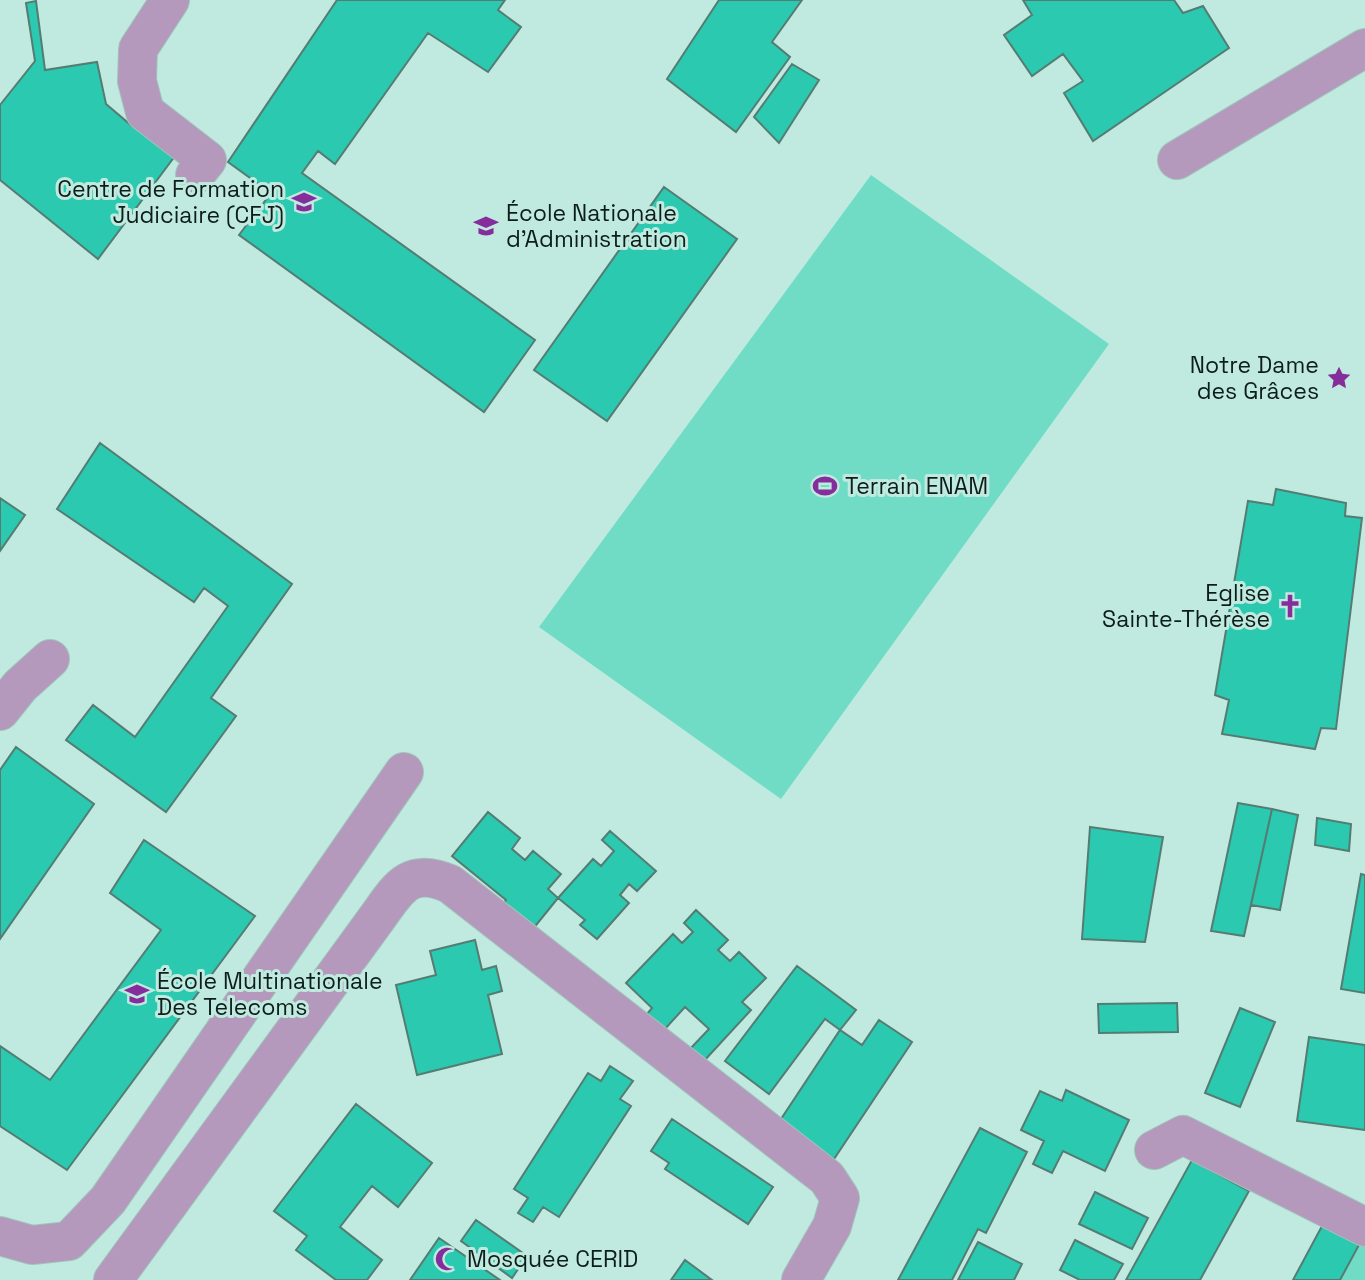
<svg xmlns="http://www.w3.org/2000/svg" width="1365" height="1280" font-family="'Space Grotesk',sans-serif">
  <style>
    .park { fill: #71dcc6 }
    .building { fill: #2bc9af; stroke: #557c73; stroke-width: 2 }
    .lines { fill: none; stroke-linecap: round; stroke-linejoin: round }
    .minor-casing { stroke: #a0c5bc; stroke-width: 40 }
    .minor { stroke: #b499bc; stroke-width: 38 }
    .labels { text-anchor: middle; stroke-width: 6; stroke-linejoin: round; paint-order: stroke }
    .poi-label { font-size: 23px; fill: #0d1d19; stroke: #c0eae0; text-anchor: start }
  </style>
  <rect width="100%" height="100%" fill="#c0eae0"/>
  <path class="park" d="M 871,175 L 1109,344 L 781,799 L 539,627 Z
    M 1360,1243 L 1365,1245 L 1365,1280 L 1340,1280 Z"/>
  <path class="building" d="M 337,0 L 505,0 L 498,10 L 521,27 L 488,72 L 428,33 L 335,164 L 318,151 L 302,173 L 535,340 L 484,412 L 239,235 L 271,193 L 228,162 Z
    M 719,0 L 802,0 L 772,42 L 790,57 L 736,132 L 667,79 Z
    M 1023,0 L 1174,0 L 1183,13 L 1203,6 L 1229,48 L 1093,141 L 1064,93 L 1083,81 L 1063,54 L 1032,76 L 1004,35 L 1032,15 Z
    M 36,1 L 45,70 L 97,62 L 106,104 L 132,126 L 140,123 L 178,152 L 98,259 L 0,180 L 0,105 L 35,61 L 26,3 Z
    M 792,64 L 819,80 L 779,143 L 754,117 Z
    M 664,187 L 737,239 L 607,421 L 534,370 Z
    M 100,443 L 292,584 L 211,698 L 236,716 L 166,812 L 66,740 L 93,705 L 135,737 L 228,606 L 204,588 L 194,602 L 57,509 Z
    M 1276,489 L 1346,503 L 1345,516 L 1362,518 L 1336,729 L 1321,728 L 1315,749 L 1222,734 L 1229,700 L 1215,695 L 1248,501 L 1273,505 Z
    M 0,498 L 25,515 L 0,551 Z
    M 16,747 L 94,804 L 0,939 L 0,770 Z
    M 1238,803 L 1272,809 L 1244,936 L 1211,931 Z
    M 1272,809 L 1298,815 L 1280,910 L 1251,905 Z
    M 488,812 L 520,838 L 512,849 L 525,860 L 533,851 L 561,874 L 548,889 L 558,898 L 528,935 L 498,910 L 506,900 L 452,856 Z
    M 1317,818 L 1351,824 L 1349,851 L 1315,845 Z
    M 1090,827 L 1163,837 L 1145,942 L 1082,939 Z
    M 610,831 L 656,871 L 637,891 L 629,884 L 620,895 L 629,903 L 597,939 L 580,925 L 585,920 L 558,898 L 593,859 L 601,866 L 614,851 L 602,840 Z
    M 144,840 L 255,916 L 67,1170 L 0,1126 L 0,1046 L 50,1080 L 161,930 L 110,893 Z
    M 1361,874 L 1365,875 L 1365,993 L 1341,989 Z
    M 696,910 L 728,940 L 718,950 L 730,961 L 739,952 L 766,978 L 742,1002 L 751,1010 L 703,1062 L 689,1050 L 709,1029 L 685,1007 L 664,1030 L 647,1014 L 652,1008 L 626,983 L 673,934 L 682,943 L 693,932 L 684,923 Z
    M 475,940 L 482,970 L 496,966 L 502,991 L 488,995 L 502,1054 L 417,1075 L 396,985 L 436,975 L 430,951 Z
    M 797,966 L 856,1010 L 840,1030 L 825,1019 L 769,1094 L 725,1061 Z
    M 1177,1003 L 1178,1032 L 1099,1033 L 1098,1004 Z
    M 1240,1008 L 1275,1022 L 1240,1107 L 1205,1093 Z
    M 879,1020 L 912,1042 L 834,1159 L 779,1122 L 840,1030 L 862,1045 Z
    M 1309,1037 L 1365,1045 L 1365,1130 L 1297,1121 Z
    M 610,1066 L 633,1081 L 620,1099 L 631,1106 L 559,1217 L 543,1207 L 533,1222 L 518,1213 L 528,1198 L 514,1189 L 588,1073 L 601,1081 Z
    M 1066,1090 L 1129,1120 L 1105,1171 L 1063,1151 L 1052,1173 L 1033,1164 L 1044,1141 L 1021,1130 L 1040,1091 L 1062,1101 Z
    M 356,1104 L 432,1163 L 398,1207 L 372,1186 L 340,1227 L 382,1260 L 367,1280 L 336,1280 L 296,1250 L 307,1236 L 274,1211 Z
    M 672,1119 L 773,1187 L 748,1224 L 665,1169 L 669,1163 L 651,1151 Z
    M 980,1128 L 1027,1152 L 986,1233 L 978,1229 L 952,1280 L 898,1280 Z
    M 1192,1160 L 1249,1191 L 1200,1280 L 1126,1280 Z
    M 1095,1192 L 1148,1218 L 1132,1249 L 1079,1224 Z
    M 476,1220 L 527,1256 L 512,1278 L 461,1241 Z
    M 1322,1226 L 1360,1243 L 1340,1280 L 1293,1280 Z
    M 439,1238 L 500,1280 L 410,1280 Z
    M 1075,1240 L 1123,1264 L 1114,1280 L 1080,1280 L 1060,1270 Z
    M 978,1242 L 1022,1264 L 1014,1280 L 958,1280 Z
    M 685,1260 L 712,1280 L 671,1280 Z"/>
  <g class="lines">
    <g class="minor-casing">
      <path id="minor" d="M 170,0 L 138,49 L 137,81 L 145,112 L 207,160 L 195,175
        M 1177,160 L 1365,48
        M 0,711 L 20,686 L 50,659
        M 1154,1150 L 1183,1135 L 1365,1227
        M 0,1236 L 32,1245 L 69,1241 L 108,1200 L 404,772
        M 113,1280 L 374,922 C 397,891 407,865 450,884 L 827,1178 L 840,1198 L 832,1226 L 801,1280"/>
    </g>
    <use href="#minor" class="minor"/>
  </g>
  <defs>
    <g id="university-bare" transform="scale(1.89)"><path d="M0-5L7-2L0 1L-7-2ZM-4 1L0 2.5L4 1V4Q0 6-4 4Z" fill="#852d9b" stroke="#c0eae0" stroke-width="2.5" paint-order="stroke"/></g>
    <g id="sight-bare" transform="scale(1.89)"><path d="M0-6L1.8-2.2L6-1.7L2.9 1.2L3.7 5.4L0 3.3L-3.7 5.4L-2.9 1.2L-6-1.7L-1.8-2.2Z" fill="#852d9b" stroke="#c0eae0" stroke-width="2.5" paint-order="stroke"/></g>
    <g id="stadium-bare" transform="scale(1.89)"><path d="M0-5a6.5 5 0 1 0 0 10a6.5 5 0 1 0 0-10ZM-3.5-1.8h7v3.6h-7Z" fill="#852d9b" stroke="#c0eae0" stroke-width="2.5" paint-order="stroke"/></g>
    <g id="church-bare" transform="scale(1.89)"><path d="M-1.2-6h2.4v3.5h3.3v2.4h-3.3V6h-2.4V-.1h-3.3v-2.4h3.3Z" fill="#852d9b" stroke="#c0eae0" stroke-width="2.5" paint-order="stroke"/></g>
    <g id="mosque-bare" transform="scale(1.89)"><path d="M3.5-4.9A6 6 0 1 0 3.5 4.9A5 5 0 1 1 3.5-4.9Z" fill="#852d9b" stroke="#c0eae0" stroke-width="2.5" paint-order="stroke"/></g>
  </defs>
  <g fill-rule="evenodd">
    <use href="#university-bare" x="304" y="202"/>
    <use href="#university-bare" x="486" y="226"/>
    <use href="#sight-bare" x="1339" y="378"/>
    <use href="#stadium-bare" x="825" y="486"/>
    <use href="#church-bare" x="1290" y="606"/>
    <use href="#university-bare" x="137" y="994"/>
    <use href="#mosque-bare" x="447" y="1259"/>
  </g>
  <g class="labels">
    <g class="poi-label">
      <text x="284" y="197" text-anchor="end">Centre de Formation<tspan x="284" dy="26">Judiciaire (CFJ)</tspan></text>
      <text x="506" y="221">École Nationale<tspan x="506" dy="26">d'Administration</tspan></text>
      <text x="1319" y="373" text-anchor="end">Notre Dame<tspan x="1319" dy="26">des Grâces</tspan></text>
      <text x="845" y="494">Terrain ENAM</text>
      <text x="1270" y="601" text-anchor="end">Eglise<tspan x="1270" dy="26">Sainte-Thérèse</tspan></text>
      <text x="157" y="989">École Multinationale<tspan x="157" dy="26">Des Telecoms</tspan></text>
      <text x="467" y="1267">Mosquée CERID</text>
    </g>
  </g>
</svg>
